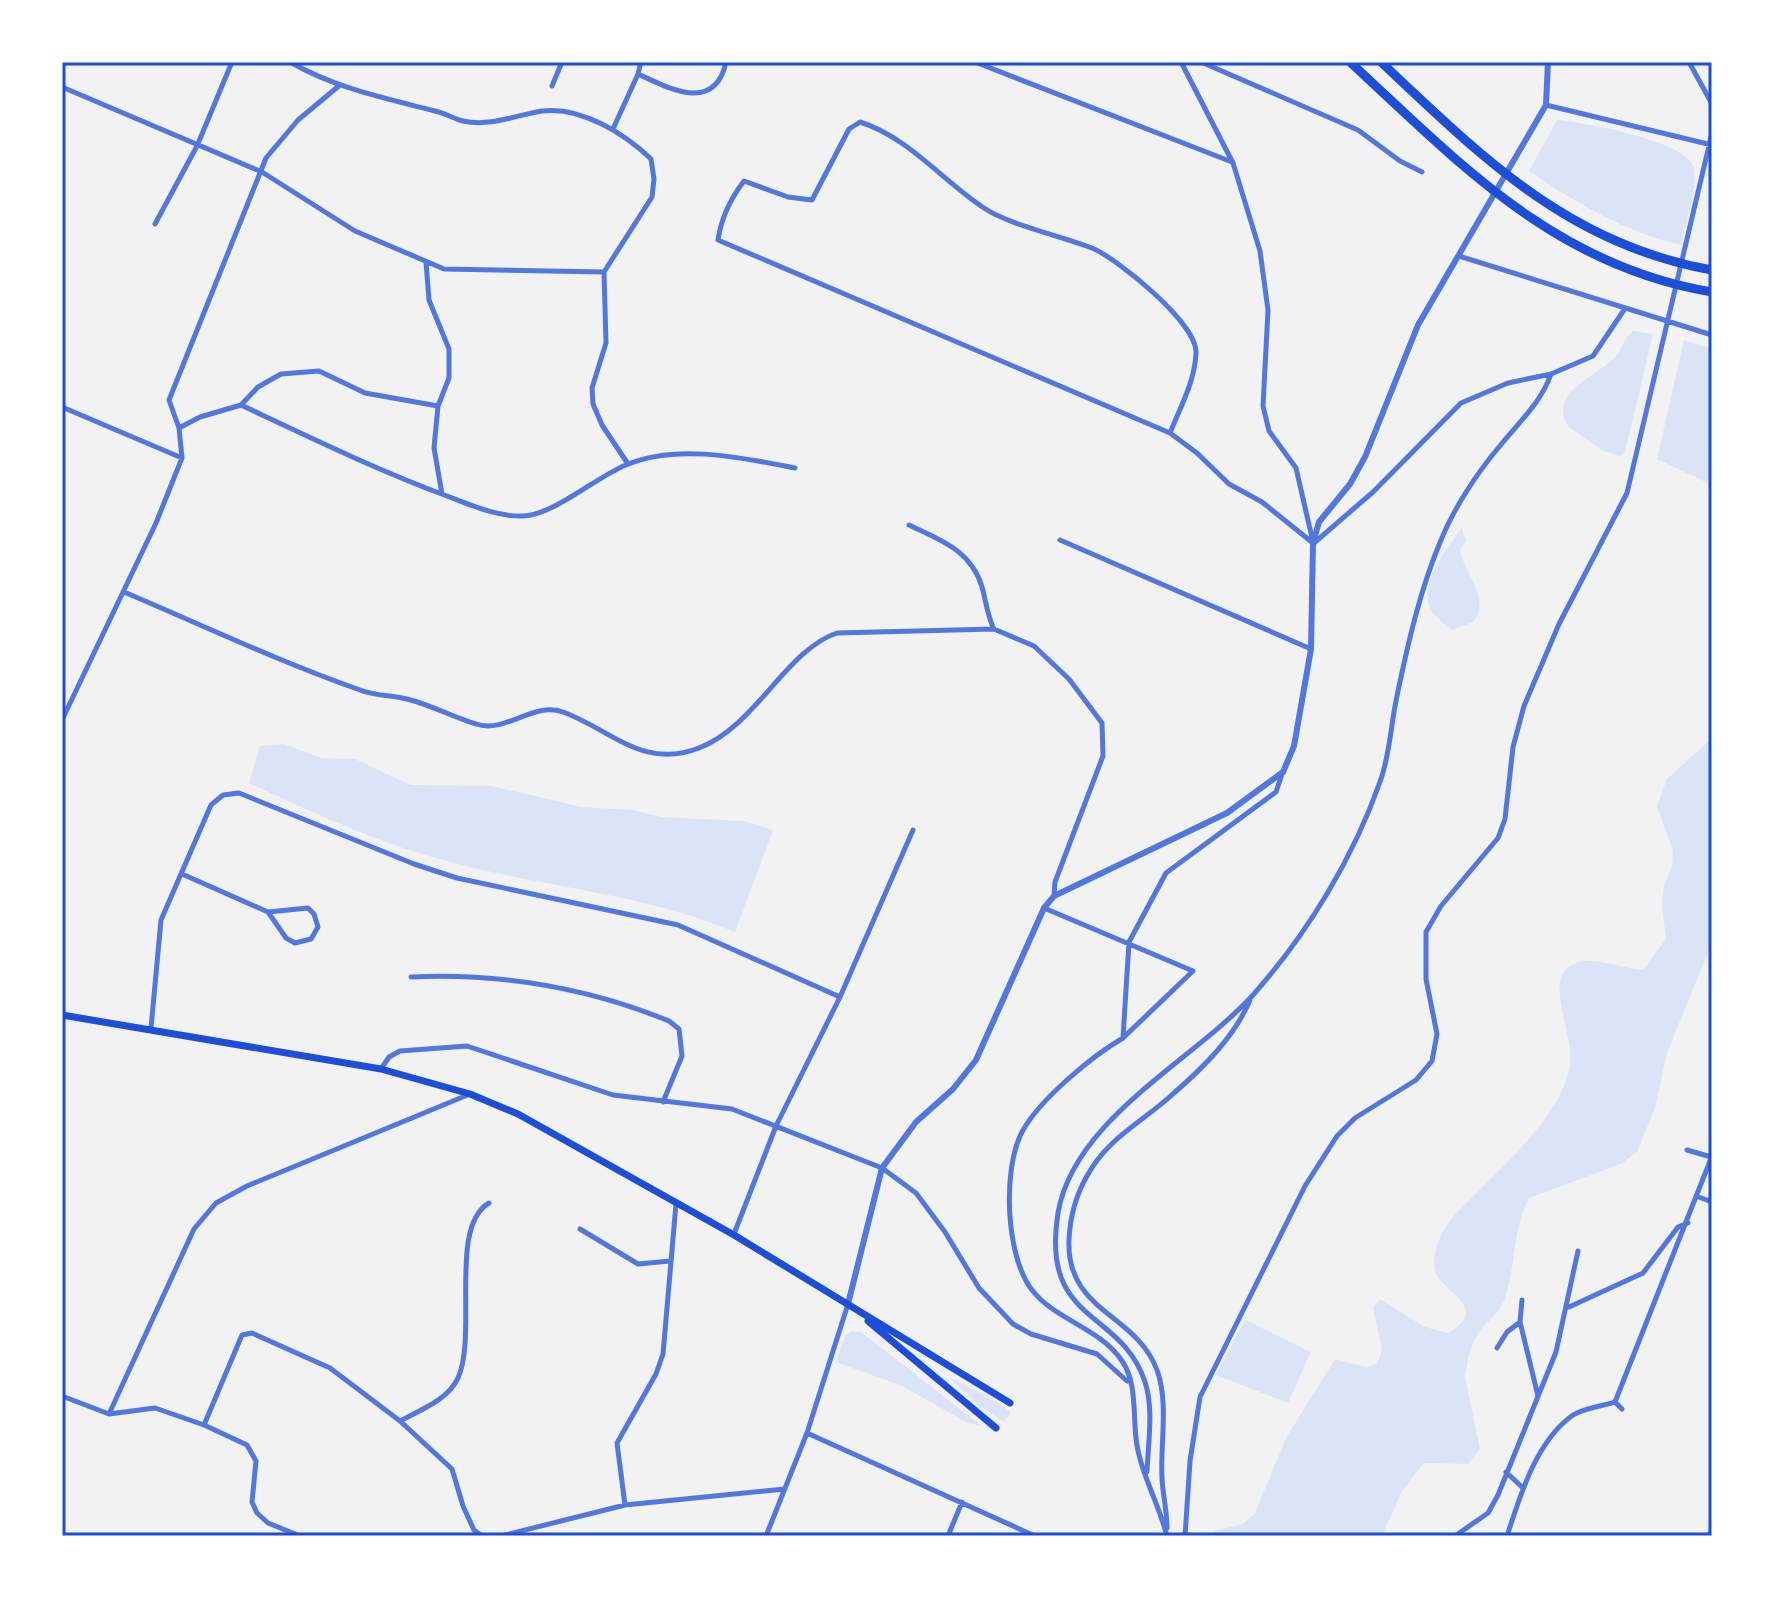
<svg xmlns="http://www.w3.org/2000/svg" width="1774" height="1598" font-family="Overpass,sans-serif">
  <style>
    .green { fill: #dbe4f7 }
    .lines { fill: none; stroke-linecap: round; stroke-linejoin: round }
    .minor { stroke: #5277de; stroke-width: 5 }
    .tertiary { stroke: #5277de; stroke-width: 6 }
    .secondary { stroke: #1d4ed8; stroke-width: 7 }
    .primary { stroke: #1d4ed8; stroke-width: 7 }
    .motorway { stroke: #1d4ed8; stroke-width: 9 }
    .neatline { fill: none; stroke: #1d4ed8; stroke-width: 3 }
  </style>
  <rect width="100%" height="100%" fill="#f2f2f2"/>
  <path class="green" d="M 1557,120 C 1583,122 1686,141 1693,166 C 1699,188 1685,223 1681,245 C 1623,231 1578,204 1529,171 Z
    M 1633,331 L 1653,334 L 1625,452 L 1620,456 L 1603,451 L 1568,426 C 1548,391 1595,378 1614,358 C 1622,350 1623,338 1633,331 Z
    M 1684,340 L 1712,349 L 1712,485 L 1657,459 Z
    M 1462,528 L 1466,541 L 1460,550 C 1464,573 1492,600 1473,622 L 1453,630 C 1445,624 1435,618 1430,608 C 1419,584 1448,545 1462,528 Z
    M 1712,693 L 1712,943 L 1667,1053 L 1655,1108 L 1637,1152 L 1621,1164 L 1529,1198 C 1512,1230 1516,1268 1504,1301 C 1498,1316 1485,1322 1477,1335 C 1470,1347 1467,1363 1465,1377 L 1480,1449 L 1468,1464 L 1424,1463 L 1402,1491 L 1382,1536 L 1214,1536 L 1215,1531 L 1243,1524 L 1255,1513 L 1286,1438 L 1335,1359 L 1366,1367 L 1377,1364 L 1382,1350 L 1373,1307 L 1380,1299 L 1425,1327 L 1448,1333 C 1486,1311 1454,1297 1439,1279 C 1430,1268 1435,1249 1440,1238 C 1447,1219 1461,1209 1474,1195 C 1507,1163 1564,1111 1570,1064 C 1574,1037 1548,988 1566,969 C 1584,951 1621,969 1643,970 L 1666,939 L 1662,904 L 1664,885 L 1672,867 L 1673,851 L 1657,806 L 1667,779 L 1711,739 Z
    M 284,744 L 321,758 L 355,759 L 411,785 L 492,786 L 582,807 L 634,810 L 661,817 L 744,821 L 773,830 L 735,932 C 647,895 551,888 458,864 C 387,847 315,814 249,783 L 260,746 Z
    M 1245,1320 L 1311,1352 L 1288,1403 L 1216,1375 Z
    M 852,1331 L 861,1332 L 982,1426 L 968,1423 L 902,1386 L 836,1362 L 845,1336 Z
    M 947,1376 L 993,1399 L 1011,1412 L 1004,1422 L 979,1406 Z"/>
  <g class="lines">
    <path class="minor" d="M 290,62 C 335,88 384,98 435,111 C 445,113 454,119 463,121 C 491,127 516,115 542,111 C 581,106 625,134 651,159 L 654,179 L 652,197 L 604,272 L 606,343 L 592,388 L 593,404 L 602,425 L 628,464
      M 641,62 L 638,74 C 670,89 715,113 726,62
      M 975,62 L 1232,162
      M 1181,62 L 1233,163 L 1260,251 L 1268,310 L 1263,406 L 1269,431 L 1296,468 L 1313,542
      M 1201,62 L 1358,130 L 1400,161 L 1422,172
      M 1689,62 L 1712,104
      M 552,86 L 562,62
      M 62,87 L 262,172 L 355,231 L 444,269 L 604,272
      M 1546,105 L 1712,145
      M 613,129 L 638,74
      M 155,224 L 197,146 L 232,62
      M 1459,256 L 1712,335
      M 426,262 L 429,300 L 449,349 L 449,378 L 438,406 L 434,448 L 442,494
      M 241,405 L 258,387 L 281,374 L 319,371 L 365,393 L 438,406
      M 62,407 L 182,458
      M 179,428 L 200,417 L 241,405 C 309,437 377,470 447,496 C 471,505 497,517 523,516 C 554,515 596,477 626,465 C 677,443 743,458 795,468
      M 1170,433 C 1180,408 1195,381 1196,353 C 1198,324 1118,259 1092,248 C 1062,236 1009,225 984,208 C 943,181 908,137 860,122 L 849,129 L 812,200 L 788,197 L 744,181 C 731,198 721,219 718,240 L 1170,433 L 1197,453 L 1229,484 L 1262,502 L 1313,543
      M 909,525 C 940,540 971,550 982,587 C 986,601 987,615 994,629
      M 1060,540 L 1311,649
      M 1314,543 L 1373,492 L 1461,403 L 1508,383 L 1551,374 L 1593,356 L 1624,310
      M 124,592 C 202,625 280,662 360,690 C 375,696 392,695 407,699 C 431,705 453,717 476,724 C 506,734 533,701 563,712 C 610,729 643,770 699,748 C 756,726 786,650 837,633 L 994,629 L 1034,646 L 1069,679 L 1102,723 L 1103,756 L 1055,882 L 1054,896
      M 62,720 L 156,523 L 182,458 L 179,428 L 169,400 L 266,158 L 298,120 L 340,85
      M 182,874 L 268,912 L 308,908 L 314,914 L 318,927 L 311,939 L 295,943 L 286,938 L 268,912
      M 1044,908 L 1193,971 L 1124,1037
      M 411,977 C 499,973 588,988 669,1021 L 679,1029 L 682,1056 L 663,1102
      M 151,1028 L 161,920 L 211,805 L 223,795 L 239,793 L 414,864 L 457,878 L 678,925 L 840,997
      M 381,1069 L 389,1057 L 400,1051 L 467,1046 L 613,1095 L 732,1109 L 882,1168 L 916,1193 L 945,1232 L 979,1288 L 1013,1324 L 1031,1334 L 1097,1354 L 1127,1381
      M 1687,1150 L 1711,1157
      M 1696,1196 L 1712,1202
      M 580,1229 L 638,1264 L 670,1261
      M 734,1234 L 776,1126 L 840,997 L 913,830
      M 1569,1307 L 1643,1273 L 1678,1227 L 1688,1223
      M 1520,1322 L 1538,1396
      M 1497,1348 L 1507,1332 L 1520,1322 L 1522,1300
      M 62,1396 L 109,1414 L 155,1408 L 204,1425 L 247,1445 L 256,1461 L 252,1502 L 257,1513 L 268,1523 L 300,1536
      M 1622,1409 L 1615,1402 L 1712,1156
      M 109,1414 L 194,1229 L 216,1203 L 247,1186 L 470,1094
      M 400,1421 C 420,1410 448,1400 458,1378 C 478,1333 448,1227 489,1203
      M 204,1425 L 242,1335 L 252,1333 L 330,1368 L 400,1421 L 452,1469 L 463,1506 L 474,1530 L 482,1536
      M 807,1433 L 1035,1536
      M 1147,1472 C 1148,1444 1154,1409 1145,1382 C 1121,1308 1040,1325 1058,1213 C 1074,1119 1193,1061 1253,995 C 1308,933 1354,857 1381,779 C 1390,753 1391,723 1397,696 C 1408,643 1420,590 1441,540 C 1454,508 1477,473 1499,447 C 1518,423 1541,403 1551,374
      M 1506,1472 L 1523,1488
      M 625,1505 L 617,1443 L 656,1374 L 663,1354 L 676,1204
      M 1167,1528 C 1167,1511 1163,1496 1162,1479 C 1160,1445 1169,1403 1157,1370 C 1136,1313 1066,1312 1069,1240 C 1070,1216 1075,1197 1087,1176 C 1108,1137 1143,1122 1174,1093 C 1204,1067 1235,1036 1250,1000
      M 501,1536 L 625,1505 L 785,1489
      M 766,1536 L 807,1433 L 848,1304
      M 948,1536 L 962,1502
      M 1167,1536 C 1159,1504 1139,1470 1136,1438 C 1133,1414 1137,1382 1122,1361 C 1100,1328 1055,1320 1032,1290 C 1006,1257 1002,1170 1022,1132 C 1039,1100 1092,1056 1123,1038 L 1129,942 L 1166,873 L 1276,792 L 1282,774
      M 1185,1536 L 1190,1461 L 1200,1397 L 1305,1186 L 1337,1136 L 1355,1118 L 1416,1080 L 1432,1061 L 1437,1034 L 1426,979 L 1426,932 L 1441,906 L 1498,838 L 1505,819 L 1513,747 L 1524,706 L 1559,624 L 1627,493 L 1712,133
      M 1455,1536 L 1488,1513 L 1498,1495 L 1556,1352 L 1578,1251
      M 1507,1536 C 1520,1496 1536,1441 1573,1415 C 1584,1408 1603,1406 1615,1402
      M 1709,1536 L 1712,1529"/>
    <path class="tertiary" d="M 848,1304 L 882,1168 L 916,1122 L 953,1089 L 976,1060 L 1044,908 L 1054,896 L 1227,813 L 1283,772 L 1294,746 L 1311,649 L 1313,543 L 1319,522 L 1350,484 L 1365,457 L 1418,325 L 1546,105 L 1548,62"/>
    <path class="secondary" d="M 62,65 L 63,62"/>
    <path class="primary" d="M 62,1015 L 381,1069 L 470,1094 L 518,1114 L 734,1235 L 1010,1403
      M 868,1321 L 996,1428"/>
    <path class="motorway" d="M 1350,62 C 1461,165 1556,266 1712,292
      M 1381,62 C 1482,157 1569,245 1712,270"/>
  </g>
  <rect width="1774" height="1598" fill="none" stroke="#ffffff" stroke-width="128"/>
  <rect x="64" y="64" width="1646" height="1470" class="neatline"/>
</svg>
